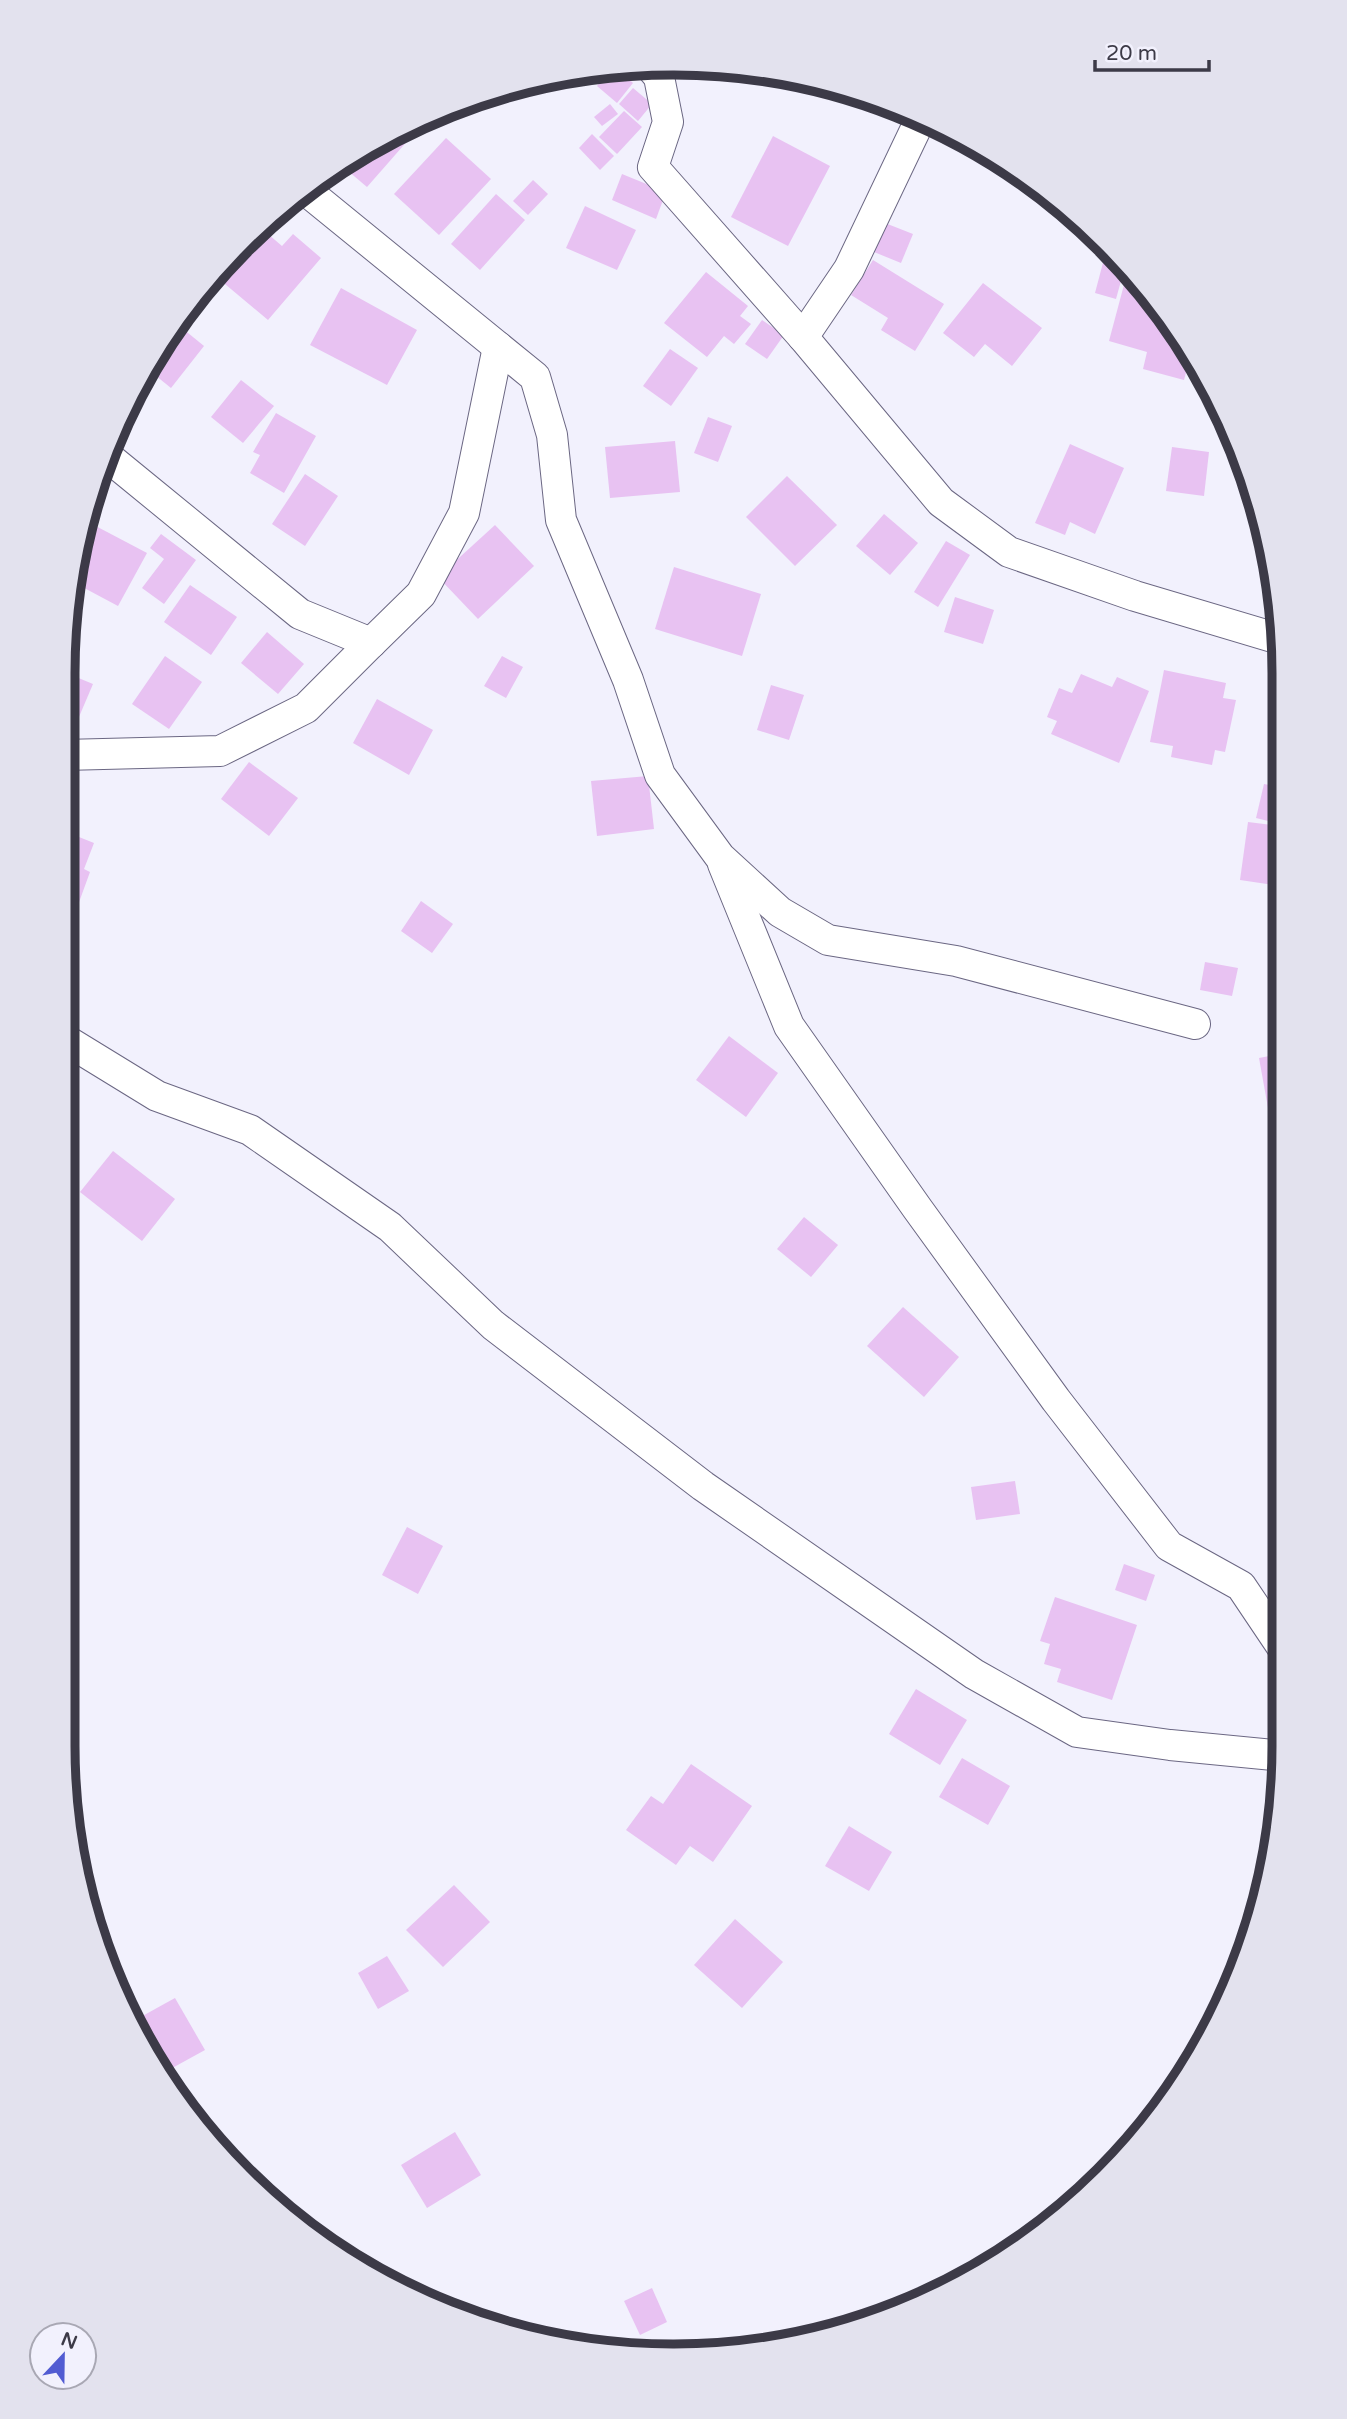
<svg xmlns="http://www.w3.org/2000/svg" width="1347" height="2419" viewBox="0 0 1347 2419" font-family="'Varela Round',sans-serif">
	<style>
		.building { fill: #e8c2f2 }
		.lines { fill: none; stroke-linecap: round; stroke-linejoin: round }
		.minor-casing { stroke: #6b6783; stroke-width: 32 }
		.minor { stroke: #fff; stroke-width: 30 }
		.rim { fill: none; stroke: #3c3a47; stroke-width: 9 }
	</style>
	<rect width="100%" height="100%" fill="#f2f1fd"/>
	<g class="building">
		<path d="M692,66L719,67L714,77Z"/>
		<path d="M615,67L633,83L617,103L597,86L612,68Z"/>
		<path d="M633,88L652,104L638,121L619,104Z"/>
		<path d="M610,104L618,114L602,126L594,117Z"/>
		<path d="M624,111L642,127L617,154L599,137Z"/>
		<path d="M410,124L417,130L367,187L341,165Z"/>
		<path d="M592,134L614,156L600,170L579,148Z"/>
		<path d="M773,136L830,166L788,246L731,217Z"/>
		<path d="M446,138L491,179L439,235L394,194Z"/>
		<path d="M622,174L666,192L656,219L612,200Z"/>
		<path d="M533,180L548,194L528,215L513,201Z"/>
		<path d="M496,194L525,220L480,270L451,244Z"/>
		<path d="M585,206L636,230L617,270L566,248Z"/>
		<path d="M885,223L913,234L901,263L874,252Z"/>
		<path d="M261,228L282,246L293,234L321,258L268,320L213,274Z"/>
		<path d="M1104,259L1119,263L1124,270L1116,299L1095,293Z"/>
		<path d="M873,260L944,304L915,351L881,330L888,318L851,295Z"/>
		<path d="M706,272L748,306L740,316L751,324L734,344L724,336L707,357L664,323Z"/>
		<path d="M1125,281L1138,285L1181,334L1191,354L1184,380L1143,369L1147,352L1109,341Z"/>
		<path d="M983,283L1042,328L1012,366L985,344L974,357L943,333Z"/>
		<path d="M341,288L417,330L387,385L310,345Z"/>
		<path d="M762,320L784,335L767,359L745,344Z"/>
		<path d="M177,324L204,346L171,388L145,367Z"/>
		<path d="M670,349L698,368L671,406L643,386Z"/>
		<path d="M241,380L274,406L243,443L211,417Z"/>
		<path d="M276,413L316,436L284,493L250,473L260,455L253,452Z"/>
		<path d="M708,417L732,426L718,462L694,453Z"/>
		<path d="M675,441L680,492L610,498L605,447Z"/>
		<path d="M1070,444L1124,468L1095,534L1070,522L1065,535L1035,523Z"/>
		<path d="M1172,447L1209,452L1204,496L1166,491Z"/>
		<path d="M305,474L338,496L305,546L272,524Z"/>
		<path d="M787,476L837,525L795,566L746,517Z"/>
		<path d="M884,514L918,543L890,575L856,546Z"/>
		<path d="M90,523L147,553L118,606L73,582L79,543Z"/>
		<path d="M495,525L534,566L478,619L438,577Z"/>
		<path d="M161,534L196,560L164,604L142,588L164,559L150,548Z"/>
		<path d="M946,541L970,555L938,607L914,592Z"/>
		<path d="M674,567L761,594L742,656L655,629Z"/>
		<path d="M190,585L237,617L211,655L164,622Z"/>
		<path d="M955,597L994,610L983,644L944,632Z"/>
		<path d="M68,609L76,613L65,631Z"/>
		<path d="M267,632L304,664L278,694L241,663Z"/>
		<path d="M165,656L202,682L169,729L132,704Z"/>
		<path d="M502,656L523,667L506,698L484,686Z"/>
		<path d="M1164,670L1226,683L1223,698L1236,700L1225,752L1215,750L1212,765L1171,757L1173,746L1150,742Z"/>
		<path d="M64,672L93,684L70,738L64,735Z"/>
		<path d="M1081,674L1112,687L1117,677L1149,691L1119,763L1051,734L1057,721L1047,717L1059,688L1072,693Z"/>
		<path d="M771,685L804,695L789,740L757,730Z"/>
		<path d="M377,699L433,730L409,775L353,743Z"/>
		<path d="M249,762L298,798L269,836L221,799Z"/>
		<path d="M648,776L654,829L597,836L591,781Z"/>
		<path d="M1264,784L1279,787L1280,824L1256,818Z"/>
		<path d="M1248,822L1280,826V886L1240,880Z"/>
		<path d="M64,831L94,843L84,869L90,872L74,916L64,912Z"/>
		<path d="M421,901L453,924L432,953L401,931Z"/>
		<path d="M1205,962L1238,968L1232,996L1200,990Z"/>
		<path d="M729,1036L778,1073L746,1117L696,1080Z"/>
		<path d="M1280,1054V1106L1268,1108L1259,1058Z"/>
		<path d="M113,1151L175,1199L142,1241L80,1192Z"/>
		<path d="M804,1217L838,1245L811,1277L777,1249Z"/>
		<path d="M903,1307L959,1357L924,1397L867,1346Z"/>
		<path d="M1015,1481L1020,1514L976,1520L971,1487Z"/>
		<path d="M407,1527L443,1546L418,1594L382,1575Z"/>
		<path d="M1124,1564L1155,1575L1146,1601L1115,1590Z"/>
		<path d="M1055,1597L1137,1625L1112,1700L1057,1682L1061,1669L1044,1664L1050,1644L1040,1641Z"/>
		<path d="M916,1689L967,1720L940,1765L889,1734Z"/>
		<path d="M962,1758L1010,1786L988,1825L939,1797Z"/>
		<path d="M691,1764L752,1806L713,1862L690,1846L676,1865L626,1830L651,1796L663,1804Z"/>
		<path d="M849,1826L892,1852L869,1891L825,1866Z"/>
		<path d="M454,1885L490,1922L443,1967L406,1930Z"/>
		<path d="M735,1919L783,1962L742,2008L694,1965Z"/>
		<path d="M387,1956L409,1991L378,2009L358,1973Z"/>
		<path d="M175,1998L205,2050L165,2072L137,2019Z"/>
		<path d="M455,2132L481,2175L427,2208L401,2165Z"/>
		<path d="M652,2288L667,2322L640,2335L624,2301Z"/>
	</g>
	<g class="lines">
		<g class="minor-casing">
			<g id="minor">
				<path d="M649,65L659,77L668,122L653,167L803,337L941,502L1009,552L1135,596L1279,639"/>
				<path d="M303,188L535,377L552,435L561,520L628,680L660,775L720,857L780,912L828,940L956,961L1195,1024"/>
				<path d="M803,337L849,269L921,118"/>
				<path d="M108,457L300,614L371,643L421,594L464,513L498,347"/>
				<path d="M64,755L220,751L306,708L371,643"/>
				<path d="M723,864L789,1026L917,1208L1056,1400L1169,1546L1241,1586L1282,1647"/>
				<path d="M64,1039L157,1096L250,1130L390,1227L493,1325L703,1486L974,1674L1077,1732L1170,1745L1283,1756"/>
			</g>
		</g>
		<use href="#minor" class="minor"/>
	</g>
	<path d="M0 0H1347V2419H0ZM673 75H674A598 598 0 0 1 1272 673V1746A598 598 0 0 1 674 2344H673A598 598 0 0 1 75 1746V673A598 598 0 0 1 673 75Z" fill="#e3e2ee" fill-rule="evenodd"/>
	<path class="rim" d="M673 75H674A598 598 0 0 1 1272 673V1746A598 598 0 0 1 674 2344H673A598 598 0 0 1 75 1746V673A598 598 0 0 1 673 75Z"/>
	<g transform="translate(63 2356) rotate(22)"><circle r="33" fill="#f2f1fd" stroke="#a9a8b4" stroke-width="2"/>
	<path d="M0-5L12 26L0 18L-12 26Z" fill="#525cd2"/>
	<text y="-10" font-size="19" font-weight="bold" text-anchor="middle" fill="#3c3a47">N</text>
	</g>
	<path d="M1095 60v10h114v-10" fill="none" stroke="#3c3a47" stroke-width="3.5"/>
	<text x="1106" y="60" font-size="21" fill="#3c3a47" stroke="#f2f1fd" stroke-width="5" paint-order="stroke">20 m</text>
</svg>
